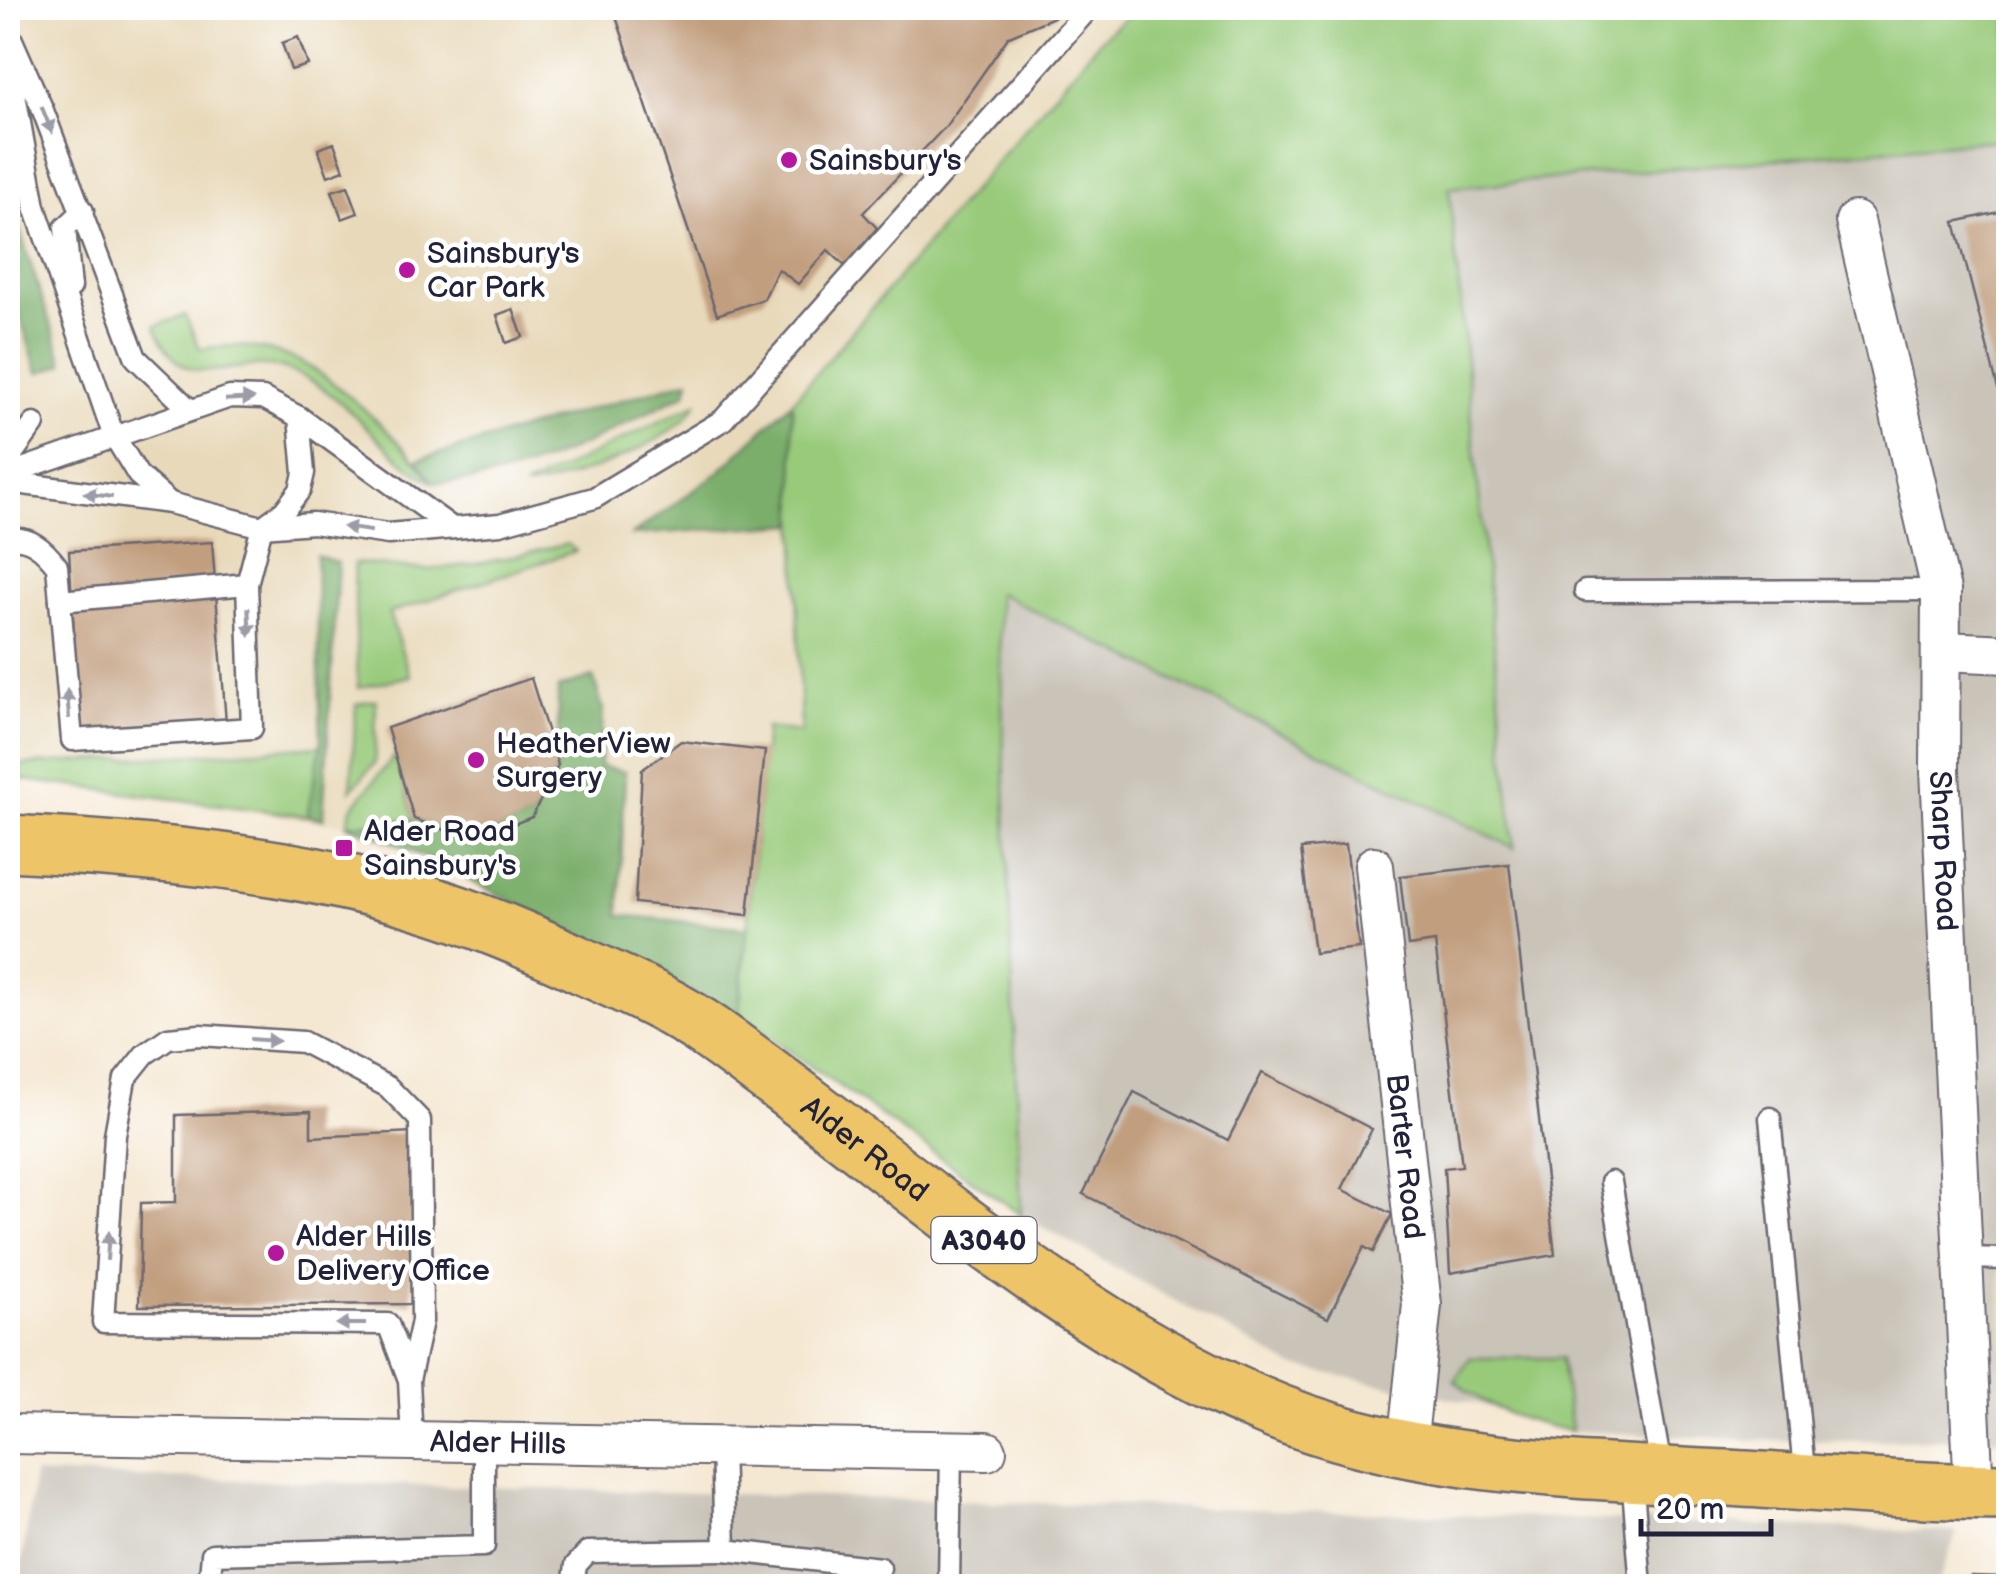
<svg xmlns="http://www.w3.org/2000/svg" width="2016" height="1594" viewBox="0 0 2016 1594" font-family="'Balsamiq Sans',sans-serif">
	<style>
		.built { fill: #e8d9ba }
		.industrial { fill: #c9c3b8 }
		.green { fill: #98ca7a; stroke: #5d765a; stroke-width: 2.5 }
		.forest { fill: #7aae6a; stroke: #4e6852; stroke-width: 2.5 }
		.building { fill: #c19e7e }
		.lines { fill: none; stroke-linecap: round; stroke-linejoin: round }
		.lane-casing { stroke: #6c6770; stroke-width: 25 }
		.street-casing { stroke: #6c6770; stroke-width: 42 }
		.primary-casing { stroke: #6c6770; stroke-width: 60 }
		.lane { stroke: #fff; stroke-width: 20 }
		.street { stroke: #fff; stroke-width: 38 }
		.primary { stroke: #eec469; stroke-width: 55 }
		.oneway { fill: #9c9ca7 }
		.poi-dot { fill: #b5179e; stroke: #fff; stroke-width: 4 }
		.labels { text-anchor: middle; stroke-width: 9; stroke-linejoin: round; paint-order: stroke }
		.shield { fill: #fff; stroke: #646476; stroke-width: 2.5 }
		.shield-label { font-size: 28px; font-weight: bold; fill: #22223b }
		.poi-label { font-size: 30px; fill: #22223b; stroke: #fff; text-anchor: start }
		.street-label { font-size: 30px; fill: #22223b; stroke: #fff }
	</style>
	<rect width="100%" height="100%" fill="#fff"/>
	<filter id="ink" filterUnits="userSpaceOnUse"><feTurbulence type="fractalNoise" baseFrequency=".01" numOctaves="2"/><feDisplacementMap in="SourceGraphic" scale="20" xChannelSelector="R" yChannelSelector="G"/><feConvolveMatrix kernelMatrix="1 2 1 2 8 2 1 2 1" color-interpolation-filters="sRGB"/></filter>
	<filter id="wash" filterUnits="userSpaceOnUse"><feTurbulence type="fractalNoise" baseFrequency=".0048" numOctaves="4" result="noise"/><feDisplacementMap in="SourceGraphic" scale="40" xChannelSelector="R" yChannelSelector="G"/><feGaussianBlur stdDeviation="2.25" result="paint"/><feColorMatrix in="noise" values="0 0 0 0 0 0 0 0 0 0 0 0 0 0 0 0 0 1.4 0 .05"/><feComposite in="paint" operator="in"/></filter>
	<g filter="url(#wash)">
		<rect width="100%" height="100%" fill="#f5e8d3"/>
		<g class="built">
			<path d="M8,8H1136L1101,39L792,402L801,733L766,729L738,1015L397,844L347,825L42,782L8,754Z"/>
			<path d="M1997,1217L2008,1218V1408L2007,1406Z"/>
		</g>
		<g class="industrial">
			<path d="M2008,139V1218H1997L2008,1439L1776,1441L1571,1431L1536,1424L1484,1405L1292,1366L1021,1215L997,593L1513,847L1449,187Z"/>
			<path d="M34,1474L1524,1517L1957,1532L1937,1586H19Z"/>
		</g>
		<g class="green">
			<path d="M1136,8H2008V139L1449,188L1514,848L998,593L1021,1215L739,1015L766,728L801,732L792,402L1101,39Z"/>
			<path d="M185,315L200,349C231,344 263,345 292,358C331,373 408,447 432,482C380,454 349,394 293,372C236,348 186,408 155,326Z"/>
			<path d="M697,403C676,444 567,482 523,488Z"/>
			<path d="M567,544L576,551L389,613L410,676L358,688L354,563L427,570L483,563Z"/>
			<path d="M376,700L375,763L351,790L356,704Z"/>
			<path d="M321,746L307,816L8,778V754L21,765Z"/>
			<path d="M395,755L414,819L347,825L351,809Z"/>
			<path d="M1470,1358H1561L1571,1431C1525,1422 1491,1411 1455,1381Z"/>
		</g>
		<g class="forest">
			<path d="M8,196L64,364L38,373L8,279Z"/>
			<path d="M689,380L686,393C605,432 524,486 432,482L417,460Z"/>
			<path d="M792,402L795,524L632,535L719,472Z"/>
			<path d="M316,555L338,563L323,819L307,816L321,746Z"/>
			<path d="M593,677L603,709L600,766L625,772L619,915L747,928L738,1015L397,844L347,825L414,819L473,840L532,817L558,765V688Z"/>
		</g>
		<g id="blocks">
			<g class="building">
				<path d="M613,8H1060L1054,17L1009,36L946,126L863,213L877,228L845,266L828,250L798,284L778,269L764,299L717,315Z"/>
				<path d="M298,37L308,65L291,70L282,43Z"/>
				<path d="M334,143L344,170L328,176L318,149Z"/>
				<path d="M348,186L358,213L342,219L332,191Z"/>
				<path d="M2008,210V424H2007L1955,222Z"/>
				<path d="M513,309L523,337L506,343L497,315Z"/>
				<path d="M212,542L226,723L80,732L69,551Z"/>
				<path d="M8,621H11L12,662H8Z"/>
				<path d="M531,678L558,765L532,817L473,840L414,819L387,728Z"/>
				<path d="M681,741L765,751L748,915L635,903L642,770Z"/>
				<path d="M1346,844L1359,948L1314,953L1301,849Z"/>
				<path d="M1509,864L1555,1255L1450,1273L1444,1168L1462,1166L1435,942L1408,946L1400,876Z"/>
				<path d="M1262,1073L1372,1129L1342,1189L1392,1214L1373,1252L1364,1247L1328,1318L1083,1194L1134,1092L1228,1140Z"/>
				<path d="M311,1111V1137L413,1132L412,1304L139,1306L141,1203L176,1202V1115Z"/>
				<path d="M1971,1576L2008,1577V1586H1970Z"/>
			</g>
		</g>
	</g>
	<g filter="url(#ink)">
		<use href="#blocks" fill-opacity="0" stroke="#6c6770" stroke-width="2.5"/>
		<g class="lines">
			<g class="lane-casing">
				<g id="lane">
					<path d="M8,31L42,108L136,358L190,410"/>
					<path d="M8,55L35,207L113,434L138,475L170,503"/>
					<path d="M71,287L65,228L83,211"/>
					<path d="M299,417L451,527"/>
					<path d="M8,460L34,424"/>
					<path d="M8,474L230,397L263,398L299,417L304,473L300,490L284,511L262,527L247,584L252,728L72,740L57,566C44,549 30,536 8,539"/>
					<path d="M8,482L170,503L262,527L313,523L388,534L500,524L594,498L723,420L1089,8"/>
					<path d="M1585,591L1941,590"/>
					<path d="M60,601L247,584"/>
					<path d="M1770,1118L1805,1481"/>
					<path d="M1611,1182L1662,1473"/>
					<path d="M1963,1258L2008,1259"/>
					<path d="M409,1380L388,1324L103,1322L115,1135L125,1079L145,1054L168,1038L200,1035L303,1042L388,1087L420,1120L422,1321L409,1380L412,1441"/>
					<path d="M1632,1476L1641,1586"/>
					<path d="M725,1550L880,1568"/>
					<path d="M209,1586L212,1554L484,1546V1442"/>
					<path d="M573,1586L576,1565L588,1552L725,1550L722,1446"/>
					<path d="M949,1586L951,1450"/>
				</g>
			</g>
			<g class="street-casing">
				<g id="street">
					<path id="s1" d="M1855,221L1941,590L1940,769L1974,1492"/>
					<path d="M1943,651L2008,654"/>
					<path id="s2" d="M1374,866L1422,1305L1407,1447"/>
					<path id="s3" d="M8,1434L987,1451"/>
				</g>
			</g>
			<g class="primary-casing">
				<g id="primary">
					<path id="s4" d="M8,843C134,849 294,863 415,900C474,917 531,942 587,968C629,987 673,1006 711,1033C891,1160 1053,1316 1258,1404C1404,1468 1570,1470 1727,1478C1820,1483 1915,1492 2008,1492"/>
				</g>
			</g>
			<use href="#lane" class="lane"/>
			<use href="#street" class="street"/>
			<use href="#primary" class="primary"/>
		</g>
		<defs><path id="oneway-solid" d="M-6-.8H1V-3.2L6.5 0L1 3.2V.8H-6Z" transform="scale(2.5)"/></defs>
		<g class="oneway">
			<use href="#oneway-solid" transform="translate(47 120) rotate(68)"/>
			<use href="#oneway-solid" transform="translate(240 399) rotate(-3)"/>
			<use href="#oneway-solid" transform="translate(98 495) rotate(-172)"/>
			<use href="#oneway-solid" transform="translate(357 529) rotate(-171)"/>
			<use href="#oneway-solid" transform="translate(249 622) rotate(87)"/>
			<use href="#oneway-solid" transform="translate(68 704) rotate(-94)"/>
			<use href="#oneway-solid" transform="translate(265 1040) rotate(4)"/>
			<use href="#oneway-solid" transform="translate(108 1246) rotate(-86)"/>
			<use href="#oneway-solid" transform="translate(351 1324) rotate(-180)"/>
		</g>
	</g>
	<g class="poi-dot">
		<circle cx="789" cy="160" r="10"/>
		<circle cx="407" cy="270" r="10"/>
		<circle cx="476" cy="760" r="10"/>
		<rect x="334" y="838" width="20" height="20" rx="5"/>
		<circle cx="276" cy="1253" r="10"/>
	</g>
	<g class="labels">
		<rect class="shield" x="931.5" y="1217" width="105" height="46" rx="8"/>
		<g class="shield-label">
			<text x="984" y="1250">A3040</text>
		</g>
		<g class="poi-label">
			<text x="809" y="170">Sainsbury's</text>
			<text x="427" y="263">Sainsbury's<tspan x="427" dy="34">Car Park</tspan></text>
			<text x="496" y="753">HeatherView<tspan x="496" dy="34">Surgery</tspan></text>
			<text x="364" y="841">Alder Road<tspan x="364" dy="34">Sainsbury's</tspan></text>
			<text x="296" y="1246">Alder Hills<tspan x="296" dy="34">Delivery Office</tspan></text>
		</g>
		<g class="street-label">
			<text dy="10" stroke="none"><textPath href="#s1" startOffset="640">Sharp Road</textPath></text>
			<text dy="10" stroke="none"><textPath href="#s4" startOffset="930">Alder Road</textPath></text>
			<text dy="10" stroke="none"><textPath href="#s2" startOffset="292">Barter Road</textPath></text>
			<text dy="10" stroke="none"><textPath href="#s3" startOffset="490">Alder Hills</textPath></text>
		</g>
	</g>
	<rect width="2016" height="1594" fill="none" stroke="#fff" stroke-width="40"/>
	<path d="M1641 1519v15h130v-15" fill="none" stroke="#22223b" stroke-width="5"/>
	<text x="1656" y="1519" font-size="30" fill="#22223b" stroke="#ffffff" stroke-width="8" paint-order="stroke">20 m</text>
</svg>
